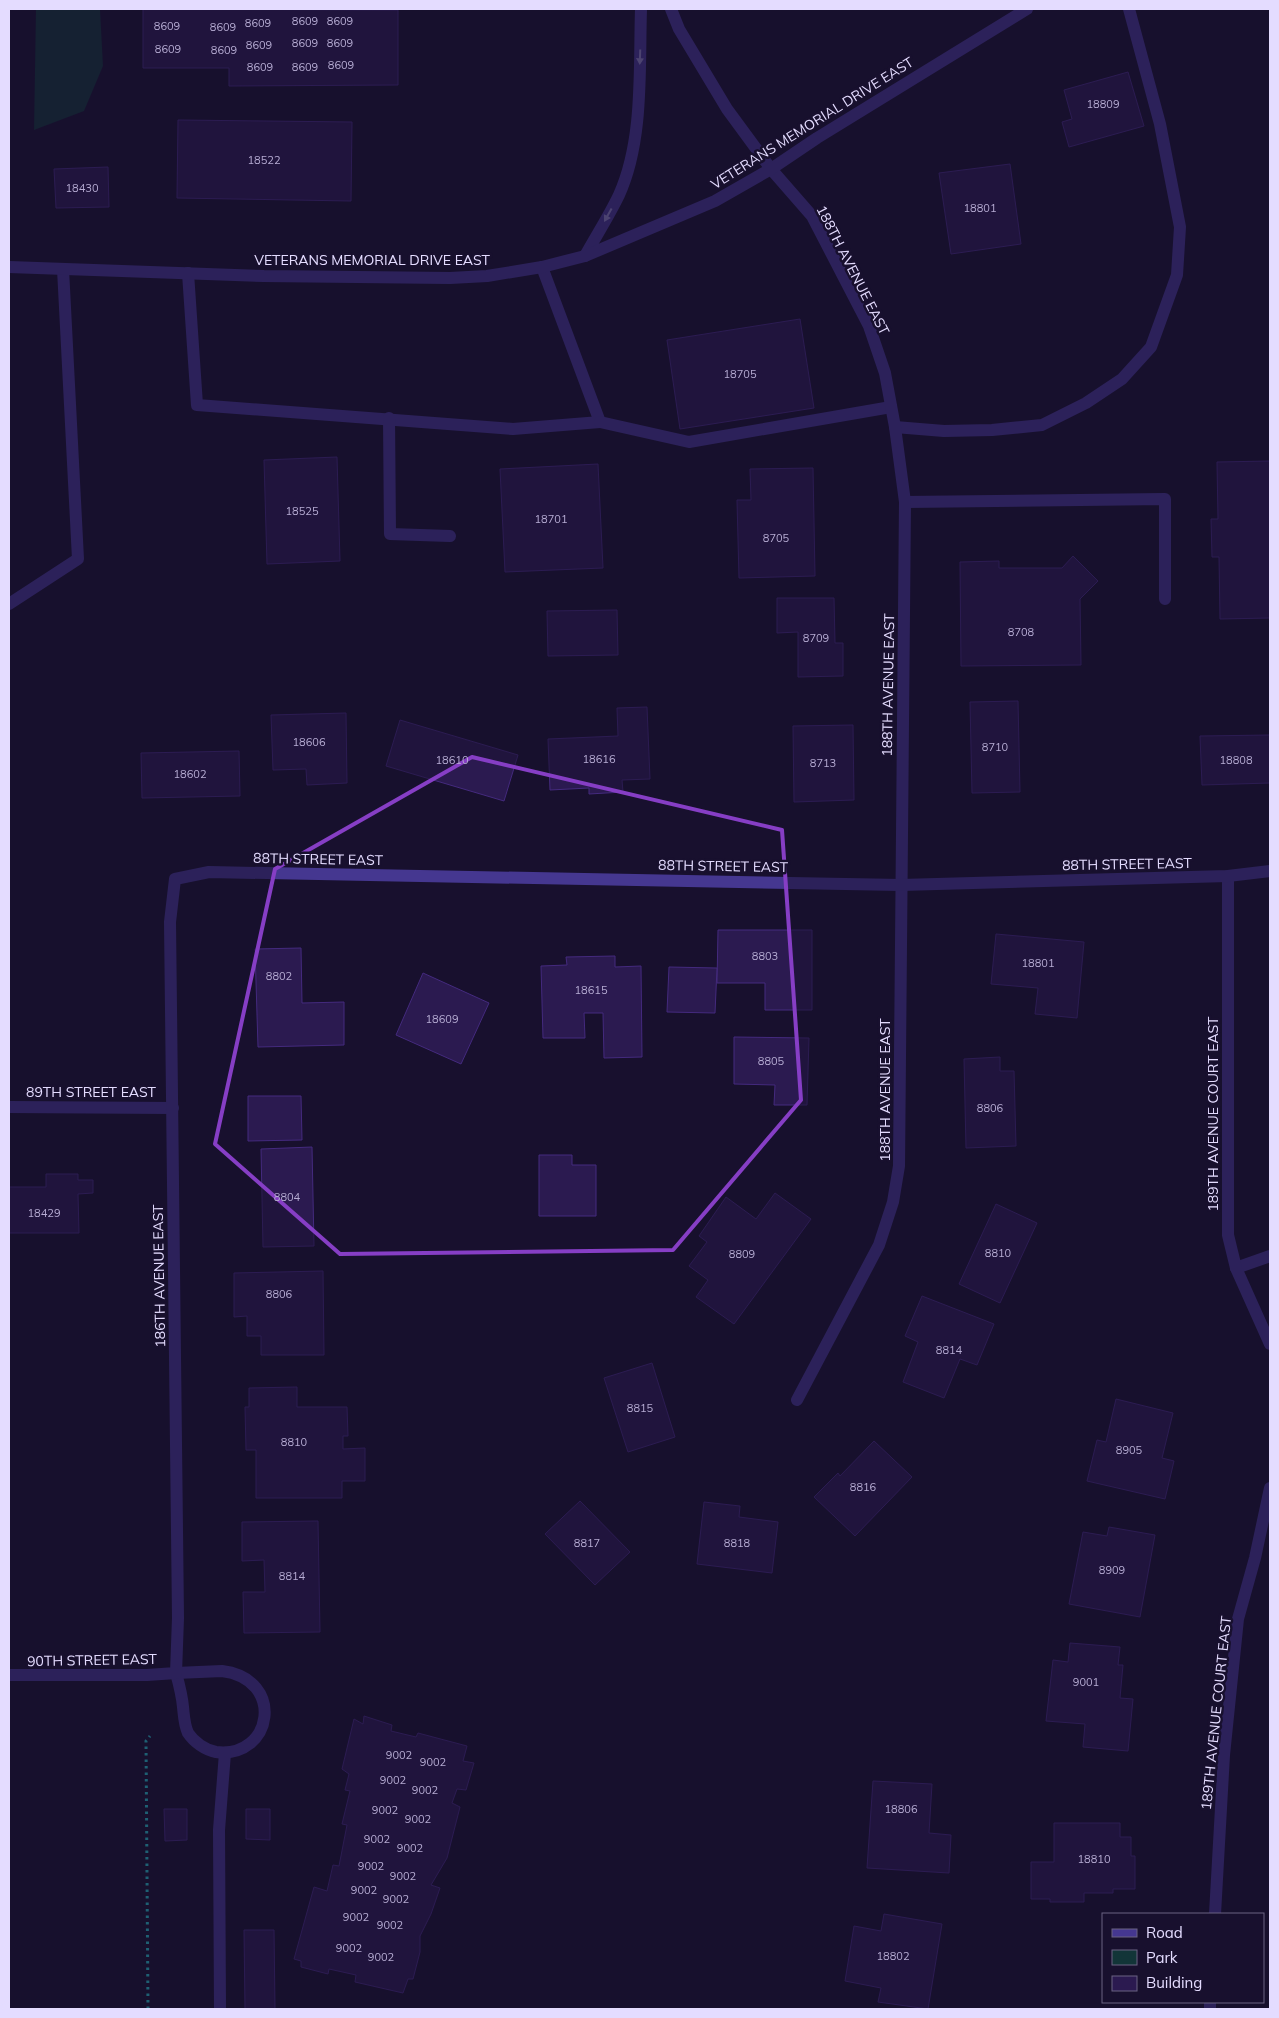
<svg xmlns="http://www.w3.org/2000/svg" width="1279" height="2018" viewBox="0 0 1279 2018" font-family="Mulish,sans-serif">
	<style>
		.green { fill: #123538 }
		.building { fill: #2b1a50; stroke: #442a7e }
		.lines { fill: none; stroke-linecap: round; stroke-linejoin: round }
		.path { stroke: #27c0c8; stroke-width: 3; stroke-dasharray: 2.5 4; stroke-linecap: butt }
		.service { stroke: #453790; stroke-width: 12 }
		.minor { stroke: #453790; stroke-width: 12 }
		.tertiary { stroke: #453790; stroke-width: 12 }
		.oneway { fill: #8d81c2 }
		.marked { fill: none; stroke: #863ec5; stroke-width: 4; stroke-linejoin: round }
		.labels { text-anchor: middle; stroke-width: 5; stroke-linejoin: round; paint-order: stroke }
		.number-label { font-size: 11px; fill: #b6acd3 }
		.street-label { font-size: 14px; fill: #e4dcff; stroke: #18102e }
	</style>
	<rect width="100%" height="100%" fill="#18102e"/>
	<path class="green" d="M36,9H100L103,66L84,111L34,130Z"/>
	<g class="building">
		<path d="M143,9L398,10V85L229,86V68H143Z"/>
		<path d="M1128,72L1144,126L1069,147L1062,122L1072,119L1064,90Z"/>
		<path d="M178,120L352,122L351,201L177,198Z"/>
		<path d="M1010,164L1021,244L951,254L939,173Z"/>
		<path d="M108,167L109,207L56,208L54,169Z"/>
		<path d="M800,319L814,408L680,429L667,340Z"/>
		<path d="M337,457L340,561L267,564L264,460Z"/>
		<path d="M1270,461V618L1220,619L1219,557H1212L1211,519H1218L1217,462Z"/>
		<path d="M598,464L603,568L505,572L500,469Z"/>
		<path d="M813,468L815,576L739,578L737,500H751L750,469Z"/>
		<path d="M1073,556L1098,581L1080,599L1081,665L961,666L960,562L999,561V568H1062Z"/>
		<path d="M777,598H834L835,643H843V676L798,677V632L777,633Z"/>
		<path d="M617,610L618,655L548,656L547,611Z"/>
		<path d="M1018,701L1020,792L972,793L970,702Z"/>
		<path d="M647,707L650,779L622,780L623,792L589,794V788L550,790L548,739L618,736L617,708Z"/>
		<path d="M346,713L347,783L307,785L306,769L273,770L271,715Z"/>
		<path d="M400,720L518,755L504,801L386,766Z"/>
		<path d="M853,725L854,800L794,802L793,726Z"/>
		<path d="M1270,735V783L1202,785L1200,736Z"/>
		<path d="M239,751L240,796L142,798L141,753Z"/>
		<path d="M718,930H812V1010H765V983H717Z"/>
		<path d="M996,934L1084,942L1077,1018L1035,1014L1038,988L991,984Z"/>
		<path d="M301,948L302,1003L344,1002V1045L258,1047L255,949Z"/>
		<path d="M615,956V967L641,966L642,1057L604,1058L603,1013H584L585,1038H543L541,966L567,965L566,957Z"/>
		<path d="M669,967L717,968L715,1013L667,1012Z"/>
		<path d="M423,973L489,1003L461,1064L396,1035Z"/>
		<path d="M734,1037L809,1038L807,1105H774L775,1085L734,1084Z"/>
		<path d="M1000,1057V1071H1014L1016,1146L966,1148L964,1059Z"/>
		<path d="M248,1096H301L302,1140L248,1141Z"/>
		<path d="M312,1147L314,1246L263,1247L261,1149Z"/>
		<path d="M539,1155H572V1165H596V1216H539Z"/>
		<path d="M46,1174H78V1180H93V1193L78,1194L79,1233H9V1187H46Z"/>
		<path d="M775,1193L811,1219L734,1324L696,1297L708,1280L689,1266L707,1242L699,1236L726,1197L756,1219Z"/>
		<path d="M996,1204L1037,1223L1000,1303L959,1284Z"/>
		<path d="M323,1271L324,1355H261V1336H247V1316L234,1317V1273Z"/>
		<path d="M922,1296L994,1324L977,1365L960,1359L944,1398L903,1382L918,1342L905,1336Z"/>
		<path d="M652,1363L675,1437L628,1452L604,1378Z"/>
		<path d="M297,1387V1407H347L348,1436H343V1449L365,1448V1481H342V1498H256V1450H246L245,1407H249V1388Z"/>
		<path d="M1116,1399L1173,1413L1162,1458L1174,1461L1165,1499L1087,1481L1097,1440L1106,1442Z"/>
		<path d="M874,1441L912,1477L855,1536L814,1497L838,1473L840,1476Z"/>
		<path d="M580,1501L630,1552L595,1585L545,1534Z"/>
		<path d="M704,1502L740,1506L739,1517L778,1522L772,1573L697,1564Z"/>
		<path d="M318,1521L320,1632L244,1633L243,1592H265L264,1560L242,1561V1522Z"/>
		<path d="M1109,1527L1155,1535L1140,1617L1069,1604L1083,1532L1107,1536Z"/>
		<path d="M1070,1643L1120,1647L1118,1665H1123L1120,1698L1133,1699L1128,1751L1083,1747L1085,1724L1046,1721L1053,1660L1068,1662Z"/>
		<path d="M364,1716L392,1725L391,1731L416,1737L418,1733L467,1746L463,1761L474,1763L466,1790L457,1789L452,1803L460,1807L447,1858L431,1885L440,1888L431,1914L420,1936V1952L413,1979H408L403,1993L355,1982L356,1975L329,1969L328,1974L301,1967V1961L294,1959L314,1887L327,1891L333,1865L339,1866L347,1825L342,1824L350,1791L345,1790L349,1774L342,1769L354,1719L363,1724Z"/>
		<path d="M873,1781L932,1784L929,1833L951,1835L949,1873L867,1868Z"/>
		<path d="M164,1809H187V1840L165,1841Z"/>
		<path d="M246,1809H270V1840L246,1839Z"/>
		<path d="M1054,1823H1120V1837H1131V1856H1135V1889H1113V1893H1084V1902H1050V1899H1031V1862H1054Z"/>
		<path d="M884,1914L942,1924L928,2009L878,2002L881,1988L845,1981L854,1926L881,1931Z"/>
		<path d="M244,1930H274L275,2009H245Z"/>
	</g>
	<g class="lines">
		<path class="path" d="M148,2009L146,1741L150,1736"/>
		<g class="service">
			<path d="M188,273L197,405L513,429L600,422L542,267"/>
			<path d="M389,418L390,534L450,536"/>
			<path d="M600,422L689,442L891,407"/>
			<path d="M895,427L944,431L992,430L1042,425L1086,403L1122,379L1151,347L1177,275L1180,227L1160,124L1129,9"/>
			<path d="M905,502L1165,499V599"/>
			<path d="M9,604L78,559L63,269"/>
			<path d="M1236,1268L1270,1256"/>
			<path d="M222,1671C286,1679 273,1759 216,1752C205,1750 194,1742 188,1733C184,1724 184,1716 183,1707C182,1695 179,1684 176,1673Z"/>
			<path d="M220,2009L219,1830L225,1753"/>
		</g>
		<g class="minor">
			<path d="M771,169L812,216L869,326L885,373L895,427L905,502L899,1166L893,1202L879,1245L797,1400"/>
			<path d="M1228,876V1235L1236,1268L1270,1344"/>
			<path d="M9,1107L173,1108"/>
			<path d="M9,1675H147L176,1673L178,1618L170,922L175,879L209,872L901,885L1228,876L1270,871"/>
			<path d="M1215,1914L1224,1755L1238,1619L1255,1558L1270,1488"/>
			<path d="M1210,2009V2002"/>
		</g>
		<g class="tertiary">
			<path d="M671,9L679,29L727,109L771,169"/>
			<path d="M585,256C596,236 609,216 619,195C644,140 639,68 641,9"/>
			<path d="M9,267L264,276L450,278L487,276L542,267L585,256L715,201L771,169L817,138L1027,9"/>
		</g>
	</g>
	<defs><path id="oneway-solid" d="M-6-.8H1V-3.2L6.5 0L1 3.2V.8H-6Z" transform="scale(1.25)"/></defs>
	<g class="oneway">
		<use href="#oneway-solid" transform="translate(640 57) rotate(92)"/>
		<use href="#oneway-solid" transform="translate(608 215) rotate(119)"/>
	</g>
	<path d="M0 0H1279V2018H0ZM472,757L782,830L801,1100L673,1250L340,1254L215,1144L275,869Z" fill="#18102e" fill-opacity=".55" fill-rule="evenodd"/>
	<path class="marked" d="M472,757L782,830L801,1100L673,1250L340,1254L215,1144L275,869Z"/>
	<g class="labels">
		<g class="number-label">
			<text x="305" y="25">8609</text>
			<text x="340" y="25">8609</text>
			<text x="258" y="27">8609</text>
			<text x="167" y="30">8609</text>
			<text x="223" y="31">8609</text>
			<text x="305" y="47">8609</text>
			<text x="340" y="47">8609</text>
			<text x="259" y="49">8609</text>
			<text x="168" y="53">8609</text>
			<text x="224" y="54">8609</text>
			<text x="341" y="69">8609</text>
			<text x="260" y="71">8609</text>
			<text x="305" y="71">8609</text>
			<text x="1103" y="108">18809</text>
			<text x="264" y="164">18522</text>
			<text x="82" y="192">18430</text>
			<text x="980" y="212">18801</text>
			<text x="740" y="378">18705</text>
			<text x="302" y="515">18525</text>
			<text x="551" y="523">18701</text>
			<text x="776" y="542">8705</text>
			<text x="1021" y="636">8708</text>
			<text x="816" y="642">8709</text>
			<text x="309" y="746">18606</text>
			<text x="995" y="751">8710</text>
			<text x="599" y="763">18616</text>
			<text x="452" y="764">18610</text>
			<text x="1236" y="764">18808</text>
			<text x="823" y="767">8713</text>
			<text x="190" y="778">18602</text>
			<text x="765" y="960">8803</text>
			<text x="1038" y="967">18801</text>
			<text x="279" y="980">8802</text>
			<text x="591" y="994">18615</text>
			<text x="442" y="1023">18609</text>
			<text x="771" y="1065">8805</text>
			<text x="990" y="1112">8806</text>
			<text x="287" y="1201">8804</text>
			<text x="44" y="1217">18429</text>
			<text x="998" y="1257">8810</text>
			<text x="742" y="1258">8809</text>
			<text x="279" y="1298">8806</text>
			<text x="949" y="1354">8814</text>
			<text x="640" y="1412">8815</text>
			<text x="294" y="1446">8810</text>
			<text x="1129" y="1454">8905</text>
			<text x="863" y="1491">8816</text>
			<text x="587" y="1547">8817</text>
			<text x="737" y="1547">8818</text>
			<text x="1112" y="1574">8909</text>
			<text x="292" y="1580">8814</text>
			<text x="1086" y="1686">9001</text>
			<text x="399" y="1759">9002</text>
			<text x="433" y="1766">9002</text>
			<text x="393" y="1784">9002</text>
			<text x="425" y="1794">9002</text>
			<text x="901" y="1813">18806</text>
			<text x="385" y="1814">9002</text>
			<text x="418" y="1823">9002</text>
			<text x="377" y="1843">9002</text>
			<text x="410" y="1852">9002</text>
			<text x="1094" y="1863">18810</text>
			<text x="371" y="1870">9002</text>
			<text x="403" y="1880">9002</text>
			<text x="364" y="1894">9002</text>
			<text x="396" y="1903">9002</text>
			<text x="356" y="1921">9002</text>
			<text x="390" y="1929">9002</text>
			<text x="349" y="1952">9002</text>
			<text x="893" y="1960">18802</text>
			<text x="381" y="1961">9002</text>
		</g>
		<g class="street-label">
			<text transform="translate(812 123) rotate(-32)" y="5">VETERANS MEMORIAL DRIVE EAST</text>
			<text x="372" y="265">VETERANS MEMORIAL DRIVE EAST</text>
			<text transform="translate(853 270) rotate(63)" y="5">188TH AVENUE EAST</text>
			<text transform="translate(888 685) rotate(-89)" y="5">188TH AVENUE EAST</text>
			<text transform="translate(318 859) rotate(1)" y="5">88TH STREET EAST</text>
			<text transform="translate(1127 864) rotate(-1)" y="5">88TH STREET EAST</text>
			<text transform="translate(723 866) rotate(1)" y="5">88TH STREET EAST</text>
			<text transform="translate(885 1090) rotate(-90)" y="5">188TH AVENUE EAST</text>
			<text x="91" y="1097">89TH STREET EAST</text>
			<text transform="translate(1213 1114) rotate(-90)" y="5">189TH AVENUE COURT EAST</text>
			<text transform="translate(159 1276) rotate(-91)" y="5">186TH AVENUE EAST</text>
			<text transform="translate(92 1660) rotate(-1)" y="5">90TH STREET EAST</text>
			<text transform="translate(1216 1713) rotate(-84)" y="5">189TH AVENUE COURT EAST</text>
		</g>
	</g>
	<rect width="1279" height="2018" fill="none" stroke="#e4dcff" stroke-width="20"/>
	<rect x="1102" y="1913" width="162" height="90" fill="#18102e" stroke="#6a6282"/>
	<rect x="1112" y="1929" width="25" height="8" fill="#453790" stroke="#6a6282"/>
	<text x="1146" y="1938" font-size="15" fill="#e4dcff">Road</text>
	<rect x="1112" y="1950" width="25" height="15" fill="#123538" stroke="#6a6282"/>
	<text x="1146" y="1963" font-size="15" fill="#e4dcff">Park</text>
	<rect x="1112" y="1976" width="25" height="15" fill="#2b1a50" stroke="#6a6282"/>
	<text x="1146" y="1988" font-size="15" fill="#e4dcff">Building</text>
</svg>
